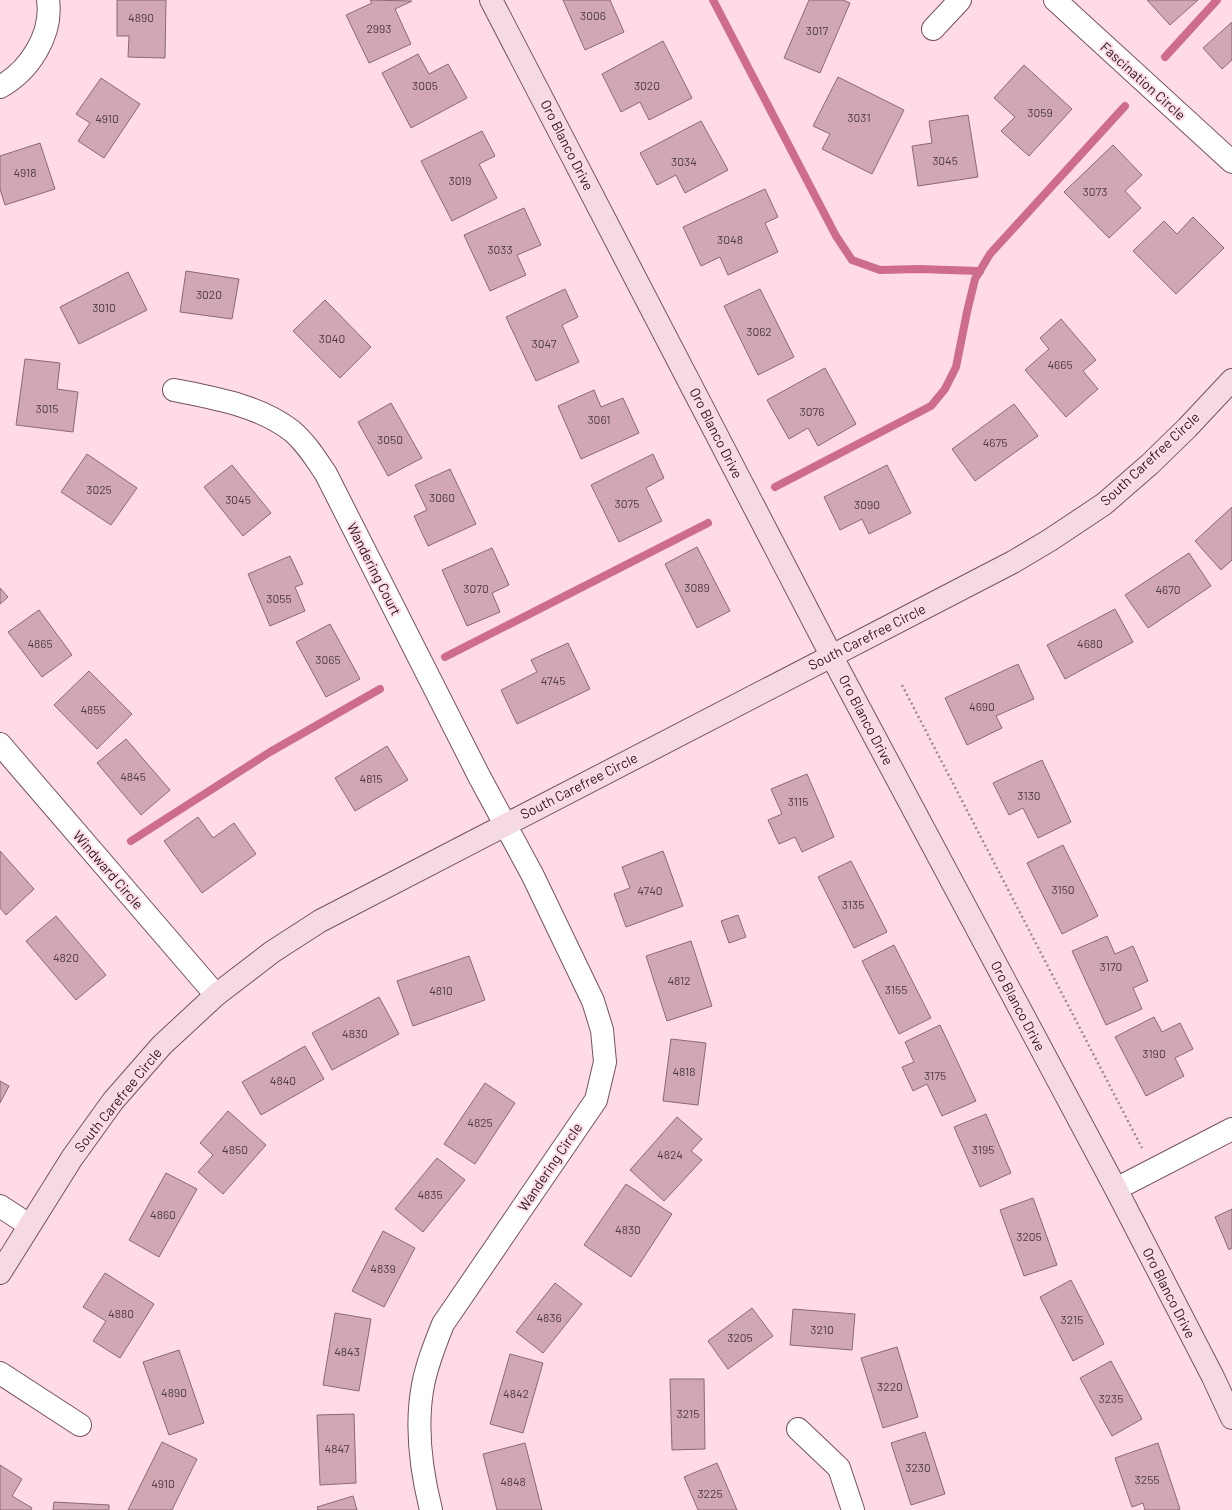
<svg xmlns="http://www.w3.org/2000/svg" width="1232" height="1510" viewBox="0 0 1232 1510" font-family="Barlow,sans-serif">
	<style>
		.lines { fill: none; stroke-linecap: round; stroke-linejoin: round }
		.stream { stroke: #ce6c8c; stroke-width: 8 }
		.building { fill: #d0a7b2; stroke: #8d6872 }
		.street-casing { stroke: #76525d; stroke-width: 24 }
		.secondary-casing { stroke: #76525d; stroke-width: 24 }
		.path { stroke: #a1878e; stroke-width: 2.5; stroke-dasharray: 2 3; stroke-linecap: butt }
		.street { stroke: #fff; stroke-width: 22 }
		.secondary { stroke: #f5dae2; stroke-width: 22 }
		.labels { text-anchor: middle; stroke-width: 4; stroke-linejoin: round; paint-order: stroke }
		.number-label { font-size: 12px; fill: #503b42 }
		.street-label { font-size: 14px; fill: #26171c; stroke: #ffdce5 }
	</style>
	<rect width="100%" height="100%" fill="#ffdce5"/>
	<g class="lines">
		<g class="stream">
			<path d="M713,0L836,236L852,260L880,270L918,269L980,271"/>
			<path d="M1165,57L1217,0"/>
			<path d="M775,487L931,406L945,389L956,367L967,312L975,279L990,254L1125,106"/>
			<path d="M445,657L708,523"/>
			<path d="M131,841L270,752L380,689"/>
		</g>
	</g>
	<g class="building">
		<path d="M117,0H166L165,58L128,57L129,36H117Z"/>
		<path d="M370,0L412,1L395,9L411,44L369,63L346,15L372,3Z"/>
		<path d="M563,0H610L624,32L585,50Z"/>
		<path d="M809,0H843L850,3L820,73L784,58Z"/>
		<path d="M1147,0H1198L1170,25Z"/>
		<path d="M1232,22V60L1222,69L1203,48Z"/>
		<path d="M663,41L692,98L649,120L640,102L621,112L602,74Z"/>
		<path d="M418,54L429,74L448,64L467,98L411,128L382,73Z"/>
		<path d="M1024,65L1072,109L1029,156L1001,131L1015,117L994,98Z"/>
		<path d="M838,77L904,110L872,174L822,149L830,134L813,126Z"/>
		<path d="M101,78L140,104L104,158L78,141L90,123L76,114Z"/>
		<path d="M968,115L978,177L918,186L912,146L932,143L929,121Z"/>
		<path d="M701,121L728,170L685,193L676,175L657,185L640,153Z"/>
		<path d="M482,131L495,156L479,164L497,198L452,221L421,161Z"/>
		<path d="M40,143L55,189L5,205L0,189V156Z"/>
		<path d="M1113,145L1142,175L1125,191L1141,208L1109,238L1064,192Z"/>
		<path d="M765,189L778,217L765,223L778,252L728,275L720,257L701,266L683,227Z"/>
		<path d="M524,208L541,245L517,255L526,275L490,291L464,235Z"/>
		<path d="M1193,217L1224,248L1176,294L1133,251L1164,221L1177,234Z"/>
		<path d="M186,271L239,279L232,319L180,312Z"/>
		<path d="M128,272L147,310L79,344L60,307Z"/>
		<path d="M565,289L578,317L562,325L579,362L536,381L506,317Z"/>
		<path d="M760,289L794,357L758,375L724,306Z"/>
		<path d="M325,300L371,347L340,378L293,331Z"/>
		<path d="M1061,319L1096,360L1083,371L1098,389L1066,417L1025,370L1049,349L1040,338Z"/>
		<path d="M25,359L60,363L57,389L78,392L73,432L16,425Z"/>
		<path d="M825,368L856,424L818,446L808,428L789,439L767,400Z"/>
		<path d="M594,390L601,407L623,398L639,433L581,459L558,406Z"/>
		<path d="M391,403L422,458L388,476L358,422Z"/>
		<path d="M1014,404L1038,436L975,481L952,449Z"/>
		<path d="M87,454L137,488L111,525L61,492Z"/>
		<path d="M653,454L664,478L646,488L662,521L619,542L591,485Z"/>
		<path d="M232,465L271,513L243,536L204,487Z"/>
		<path d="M887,465L911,513L869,534L862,519L840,530L824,497Z"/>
		<path d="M450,469L476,524L428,546L414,516L427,510L415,485Z"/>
		<path d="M1232,507V560L1221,570L1195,541Z"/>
		<path d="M697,547L730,611L697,628L665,564Z"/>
		<path d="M492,548L509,585L492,593L500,612L467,626L442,570Z"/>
		<path d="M1189,553L1211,586L1148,628L1125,595Z"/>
		<path d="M290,556L303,584L295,587L305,611L270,626L248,574Z"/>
		<path d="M0,588L8,597L0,604Z"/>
		<path d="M1115,609L1133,642L1065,679L1047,645Z"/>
		<path d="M39,610L72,655L42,677L8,632Z"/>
		<path d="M330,624L360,679L326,697L296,642Z"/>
		<path d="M568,643L590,689L517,724L501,690L537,672L531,660Z"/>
		<path d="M1018,664L1034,699L996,716L1002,728L967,745L945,698Z"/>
		<path d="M89,671L132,714L97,749L54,705Z"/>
		<path d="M126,739L170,790L141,815L97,763Z"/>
		<path d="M387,746L408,780L355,811L335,778Z"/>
		<path d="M1042,760L1071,822L1038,838L1023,808L1009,815L993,783Z"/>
		<path d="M807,774L834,837L802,852L795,837L779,844L768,820L782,814L771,789Z"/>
		<path d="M198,817L213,838L234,823L256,854L202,893L164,841Z"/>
		<path d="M1063,845L1098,916L1062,934L1027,863Z"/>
		<path d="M0,851L34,889L6,915L0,908Z"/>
		<path d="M663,851L683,906L626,927L614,894L630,888L622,867Z"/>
		<path d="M851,861L887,932L854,948L818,877Z"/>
		<path d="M738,915L746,937L729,943L721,921Z"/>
		<path d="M56,916L106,975L76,1000L26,941Z"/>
		<path d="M1107,936L1115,954L1133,946L1148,981L1133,988L1142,1009L1106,1025L1072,951Z"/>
		<path d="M691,941L712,1006L667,1021L646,956Z"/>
		<path d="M894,945L931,1018L899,1034L862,961Z"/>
		<path d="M469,956L485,1000L413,1026L397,981Z"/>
		<path d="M379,997L399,1034L332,1070L312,1033Z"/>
		<path d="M1154,1017L1162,1032L1180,1023L1193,1049L1175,1058L1184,1076L1146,1096L1115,1037Z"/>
		<path d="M940,1025L976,1101L942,1116L927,1084L913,1091L902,1067L914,1062L905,1042Z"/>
		<path d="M671,1039L706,1043L698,1105L663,1101Z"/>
		<path d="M305,1046L324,1079L261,1115L242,1082Z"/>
		<path d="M0,1081L9,1086L0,1103Z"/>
		<path d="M485,1083L515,1103L475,1164L444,1144Z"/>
		<path d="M228,1111L266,1145L223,1194L198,1172L213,1155L200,1143Z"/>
		<path d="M986,1114L1011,1173L980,1187L954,1127Z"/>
		<path d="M677,1117L702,1139L691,1151L702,1160L664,1201L630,1170Z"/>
		<path d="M437,1158L465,1180L423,1232L395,1209Z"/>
		<path d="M166,1173L197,1189L159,1257L129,1240Z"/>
		<path d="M626,1184L672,1214L631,1277L584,1245Z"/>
		<path d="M1033,1198L1057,1265L1024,1276L1000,1210Z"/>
		<path d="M1232,1209V1248L1229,1250L1215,1217Z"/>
		<path d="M383,1231L415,1248L384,1307L352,1291Z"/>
		<path d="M105,1273L154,1304L120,1358L93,1341L106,1321L83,1307Z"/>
		<path d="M1071,1280L1104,1344L1073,1361L1040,1297Z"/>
		<path d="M555,1283L582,1304L543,1353L516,1332Z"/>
		<path d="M752,1308L773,1336L728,1369L708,1341Z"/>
		<path d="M793,1309L855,1314L852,1350L790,1345Z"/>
		<path d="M335,1313L371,1319L359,1391L323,1385Z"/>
		<path d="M897,1347L918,1417L883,1428L861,1358Z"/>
		<path d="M179,1350L204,1423L169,1435L143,1362Z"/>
		<path d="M510,1354L543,1363L523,1433L490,1424Z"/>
		<path d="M1111,1361L1142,1419L1112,1436L1080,1378Z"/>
		<path d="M670,1379H704L705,1449L672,1450Z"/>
		<path d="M354,1414L356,1483L320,1485L317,1415Z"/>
		<path d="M925,1432L945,1494L911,1505L891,1443Z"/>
		<path d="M162,1442L197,1459L172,1510H128Z"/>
		<path d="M525,1443L542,1510H497L483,1454Z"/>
		<path d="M1158,1443L1180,1509L1177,1510H1145L1143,1503L1132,1507L1115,1458Z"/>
		<path d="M717,1463L737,1510H698L684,1477Z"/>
		<path d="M0,1465L22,1479L12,1496L32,1508L31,1510H0Z"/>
		<path d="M353,1496L357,1510H318L317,1507Z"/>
		<path d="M54,1502L109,1505V1510H53Z"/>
	</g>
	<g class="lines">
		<g class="street-casing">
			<g id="street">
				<path d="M1055,0L1232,162"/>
				<path d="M933,29L960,0"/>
				<path d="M0,87C29,71 53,35 48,0"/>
				<path d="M174,390C214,398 258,405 292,431C306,443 316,459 326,474L479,776L533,876L593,1001L602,1030L605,1062L596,1100L443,1324C435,1344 427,1364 423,1385C415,1427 421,1470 431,1510"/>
				<path d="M0,744L216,995"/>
				<path d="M1116,1189L1232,1129"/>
				<path d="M0,1206L29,1225"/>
				<path d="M0,1373L80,1425"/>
				<path d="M798,1429L839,1468L853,1510"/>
			</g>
		</g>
		<g class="secondary-casing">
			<g id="secondary">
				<path d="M491,0L831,655L1116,1189L1213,1377L1232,1418"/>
				<path d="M0,1273L72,1158L113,1101L162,1045L216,995L272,952L320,921L1013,562L1050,540L1104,504L1150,464L1187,428L1232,380"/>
			</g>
		</g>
		<path class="path" d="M902,685L1142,1148"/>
		<use href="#street" class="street"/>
		<use href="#secondary" class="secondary"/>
	</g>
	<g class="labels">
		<g class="number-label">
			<text x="593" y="20">3006</text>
			<text x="141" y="22">4890</text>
			<text x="379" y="33">2993</text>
			<text x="817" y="35">3017</text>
			<text x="425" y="90">3005</text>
			<text x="647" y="90">3020</text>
			<text x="1040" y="117">3059</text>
			<text x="859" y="122">3031</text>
			<text x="107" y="123">4910</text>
			<text x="945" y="165">3045</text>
			<text x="684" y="166">3034</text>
			<text x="25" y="177">4918</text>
			<text x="460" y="185">3019</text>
			<text x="1095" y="196">3073</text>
			<text x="730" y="244">3048</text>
			<text x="500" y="254">3033</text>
			<text x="209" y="299">3020</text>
			<text x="104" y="312">3010</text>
			<text x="759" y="336">3062</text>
			<text x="332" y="343">3040</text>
			<text x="544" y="348">3047</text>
			<text x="1060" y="369">4665</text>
			<text x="47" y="413">3015</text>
			<text x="812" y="416">3076</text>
			<text x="599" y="424">3061</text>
			<text x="390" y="444">3050</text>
			<text x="995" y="447">4675</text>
			<text x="99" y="494">3025</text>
			<text x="442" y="502">3060</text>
			<text x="238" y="504">3045</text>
			<text x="627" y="508">3075</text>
			<text x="867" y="509">3090</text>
			<text x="697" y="592">3089</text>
			<text x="476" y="593">3070</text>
			<text x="1168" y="594">4670</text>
			<text x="279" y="603">3055</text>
			<text x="40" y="648">4865</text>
			<text x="1090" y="648">4680</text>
			<text x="328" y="664">3065</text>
			<text x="553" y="685">4745</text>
			<text x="982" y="711">4690</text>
			<text x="93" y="714">4855</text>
			<text x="133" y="781">4845</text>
			<text x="371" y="783">4815</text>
			<text x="1029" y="800">3130</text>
			<text x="798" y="806">3115</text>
			<text x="1063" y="894">3150</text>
			<text x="650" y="895">4740</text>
			<text x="853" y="909">3135</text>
			<text x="66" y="962">4820</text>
			<text x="1111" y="971">3170</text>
			<text x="679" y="985">4812</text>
			<text x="896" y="994">3155</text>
			<text x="441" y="995">4810</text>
			<text x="355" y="1038">4830</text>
			<text x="1154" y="1058">3190</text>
			<text x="684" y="1076">4818</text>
			<text x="935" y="1080">3175</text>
			<text x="283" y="1085">4840</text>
			<text x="480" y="1127">4825</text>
			<text x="235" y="1154">4850</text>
			<text x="983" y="1154">3195</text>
			<text x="670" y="1159">4824</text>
			<text x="430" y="1199">4835</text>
			<text x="163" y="1219">4860</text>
			<text x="628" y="1234">4830</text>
			<text x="1029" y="1241">3205</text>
			<text x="383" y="1273">4839</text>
			<text x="121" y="1318">4880</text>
			<text x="549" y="1322">4836</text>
			<text x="1072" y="1324">3215</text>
			<text x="822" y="1334">3210</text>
			<text x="740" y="1342">3205</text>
			<text x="347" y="1356">4843</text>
			<text x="890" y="1391">3220</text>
			<text x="174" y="1397">4890</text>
			<text x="516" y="1398">4842</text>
			<text x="1111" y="1403">3235</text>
			<text x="688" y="1418">3215</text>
			<text x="337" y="1453">4847</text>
			<text x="918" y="1472">3230</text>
			<text x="1147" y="1484">3255</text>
			<text x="513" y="1486">4848</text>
			<text x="163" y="1488">4910</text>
			<text x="710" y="1498">3225</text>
		</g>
		<g class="street-label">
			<text transform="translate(1143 81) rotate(42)" y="5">Fascination Circle</text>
			<text transform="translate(567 145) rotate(63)" y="5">Oro Blanco Drive</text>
			<text transform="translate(716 433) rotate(63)" y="5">Oro Blanco Drive</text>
			<text transform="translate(1150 459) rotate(-43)" y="5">South Carefree Circle</text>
			<text transform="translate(374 569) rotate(63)" y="5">Wandering Court</text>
			<text transform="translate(867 637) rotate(-27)" y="5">South Carefree Circle</text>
			<text transform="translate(866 720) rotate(62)" y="5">Oro Blanco Drive</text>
			<text transform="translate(579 786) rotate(-27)" y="5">South Carefree Circle</text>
			<text transform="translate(108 870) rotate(49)" y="5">Windward Circle</text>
			<text transform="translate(1018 1006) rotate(62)" y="5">Oro Blanco Drive</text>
			<text transform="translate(118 1100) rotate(-51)" y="5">South Carefree Circle</text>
			<text transform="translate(550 1167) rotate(-56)" y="5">Wandering Circle</text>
			<text transform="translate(1169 1293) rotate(63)" y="5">Oro Blanco Drive</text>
		</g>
	</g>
</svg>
